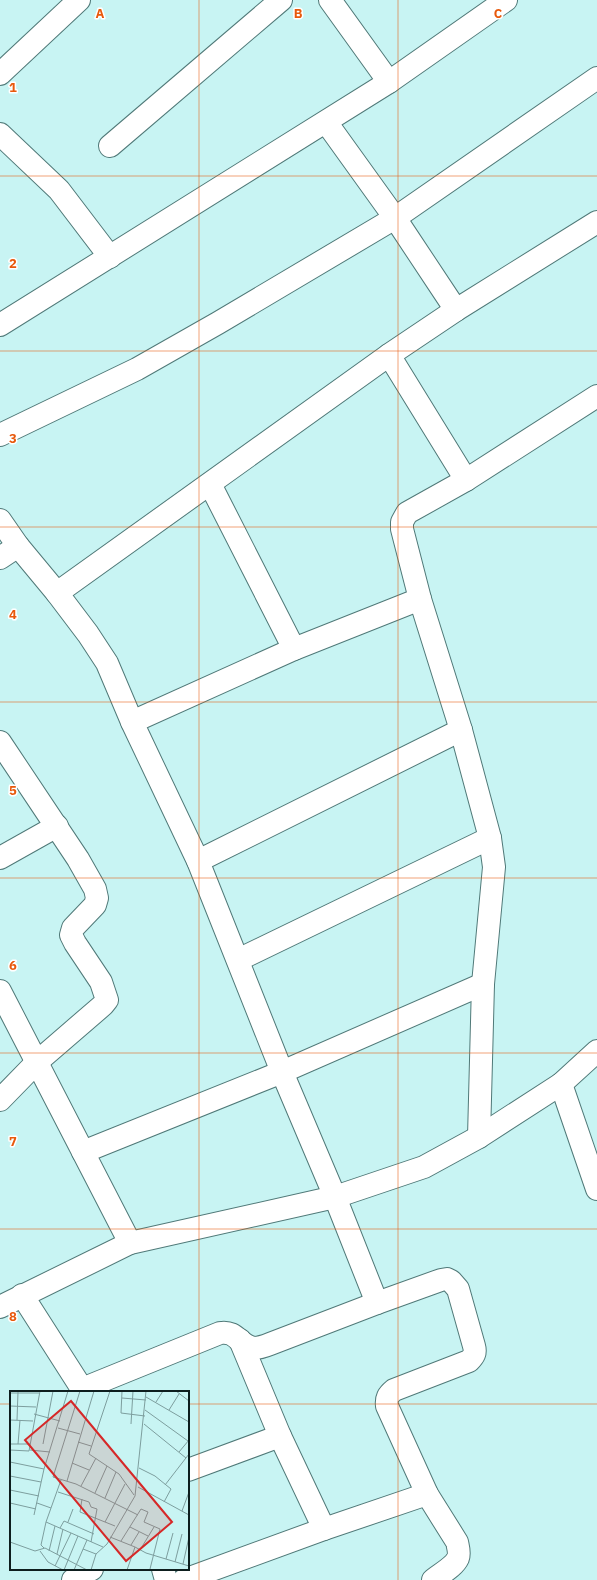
<svg xmlns="http://www.w3.org/2000/svg" width="597" height="1580" viewBox="0 0 597 1580" font-family="'IBM Plex Sans',sans-serif">
	<style>
		.lines { fill: none; stroke-linecap: round; stroke-linejoin: round }
		.minor-casing { stroke: #507978; stroke-width: 24 }
		.minor { stroke: #fff; stroke-width: 22 }
		.grid { fill: none; stroke: #e8590c; stroke-width: 1; stroke-opacity: 0.55 }
		.inset-road { fill: none; stroke: #7d9e9e; stroke-width: 1 }
		.view { fill: #d62828; fill-opacity: 0.15; stroke: #d62828; stroke-width: 2 }
		.inset-edge { fill: none; stroke: #0d1e1e; stroke-width: 2 }
		.grid-label { font-size: 13px; text-anchor: middle; font-weight: bold; fill: #e8590c; stroke: #fff; stroke-width: 3; stroke-linejoin: round; paint-order: stroke }
	</style>
	<rect width="100%" height="100%" fill="#c8f4f3"/>
	<g class="lines">
		<g class="minor-casing">
			<g id="minor">
				<path d="M330,0L389,82"/>
				<path d="M0,74L79,0"/>
				<path d="M326,122L395,218L456,310"/>
				<path d="M0,134L59,190L110,257"/>
				<path d="M110,146L281,0"/>
				<path d="M0,325L389,82L506,0"/>
				<path d="M389,355L466,480"/>
				<path d="M0,435L137,369L218,323L395,218L597,78"/>
				<path d="M210,484L294,649"/>
				<path d="M0,520L18,546L57,593L88,634L107,663L132,722L198,861L282,1072L335,1197L377,1303"/>
				<path d="M0,558L18,546"/>
				<path d="M57,593L389,355L456,310L597,222"/>
				<path d="M132,722L294,649L420,599"/>
				<path d="M0,742L78,859L95,889L97,898L95,905L73,928L71,935L75,943L101,982L107,1000L103,1005L37,1062L0,1100"/>
				<path d="M0,858L57,826"/>
				<path d="M198,861L461,730"/>
				<path d="M238,960L490,838"/>
				<path d="M0,991L130,1243"/>
				<path d="M561,1084L597,1189"/>
				<path d="M479,1137L483,984L494,867L490,838L461,730L420,599L402,529V522L407,513L466,480L597,396"/>
				<path d="M83,1152L282,1072L483,984"/>
				<path d="M22,1295L84,1392"/>
				<path d="M0,1307L130,1243L335,1197L424,1167L479,1137L561,1084L597,1051"/>
				<path d="M240,1340L280,1436L324,1529"/>
				<path d="M82,1389L220,1333C237,1330 239,1346 254,1348C260,1348 265,1346 270,1344L377,1303L441,1280L447,1279L451,1281L458,1289L474,1346C476,1353 474,1356 469,1361L394,1390C388,1395 386,1398 387,1406L427,1494L457,1542C458,1547 460,1553 458,1558C454,1567 440,1574 433,1580"/>
				<path d="M188,1470L280,1436"/>
				<path d="M163,1569L166,1580"/>
				<path d="M73,1580L92,1569"/>
				<path d="M184,1580L324,1529L427,1494"/>
			</g>
		</g>
		<use href="#minor" class="minor"/>
	</g>
	<path class="grid" d="M199,0V1580M398,0V1580M0,176H597M0,351H597M0,527H597M0,702H597M0,878H597M0,1053H597M0,1229H597M0,1404H11M188,1404H597"/>
	<g transform="translate(10 1391)">
		<rect width="179" height="179" fill="#c8f4f3"/>
		<path class="inset-road" d="M70,0L43,86L66,93L128,124M100,0L79,63L109,83L124,104M112,0L111,22L135,25M166,0L179,10M0,2H29M136,6L179,31M112,7L136,9M146,11L153,0M0,15L26,16M135,19L178,50M159,19L169,3M24,23L50,30M0,29L23,30M7,29L8,1M121,33L123,0M134,33L176,67M48,37L70,43M68,51L81,55M0,53H20M8,53L10,29M33,53L43,0M0,59L19,60L30,0M20,59L40,61M169,61L179,49M0,71L34,78M62,72L79,79M129,77L145,85L161,98L154,111M0,85L31,91M57,90L84,0M155,94L179,63M71,95L86,67M128,96L179,124M0,99L29,105M48,101L79,111L81,116L87,118L81,151M85,102L97,75M95,107L106,81M72,108L70,121L105,135M0,112L26,118M27,112L41,117M172,120L179,101M24,124L34,78L58,0M36,131L93,156M58,131L63,118M95,131L115,93M120,136L138,145M50,137L54,130L84,143M100,146L125,156L117,179M111,150L131,118L138,121L134,131L150,138L140,178M0,151L25,160L35,157L77,179M121,154L129,141M125,156L136,162L179,175M34,157L31,154L36,131L51,89M73,158L86,163M130,159L144,136M30,160L38,171L53,179M39,160L45,135M47,163L53,138M156,168L163,142M165,171L172,143M173,173L179,146M45,175L61,142M54,179L68,145M64,179L77,149M81,179L86,163L97,153L125,105L136,0"/>
		<path class="view" d="M61,10L162,131L116,170L15,49Z"/>
		<rect width="179" height="179" class="inset-edge"/>
	</g>
	<g class="grid-label">
		<text x="100" y="18">A</text>
		<text x="298" y="18">B</text>
		<text x="498" y="18">C</text>
		<text x="13" y="92">1</text>
		<text x="13" y="268">2</text>
		<text x="13" y="443">3</text>
		<text x="13" y="619">4</text>
		<text x="13" y="795">5</text>
		<text x="13" y="970">6</text>
		<text x="13" y="1146">7</text>
		<text x="13" y="1321">8</text>
	</g>
</svg>
